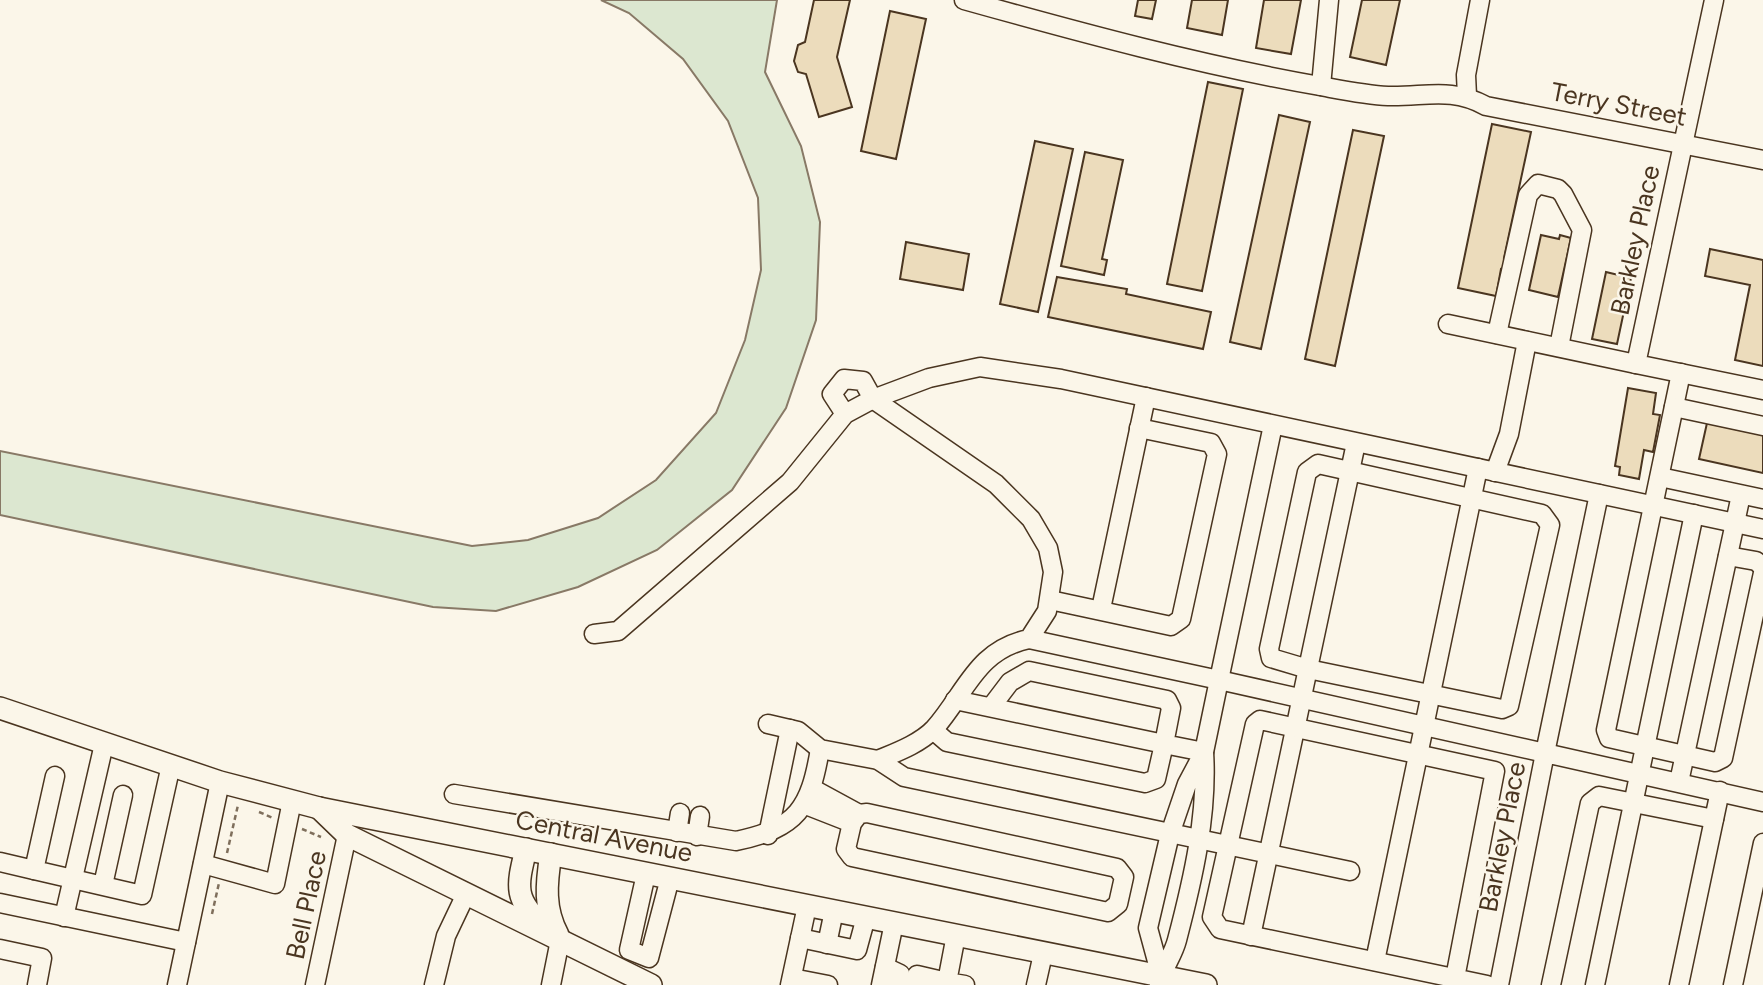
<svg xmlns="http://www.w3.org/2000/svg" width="1763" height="985" viewBox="0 0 1763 985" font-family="Figtree,sans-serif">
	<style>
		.green { fill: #dce7d0; stroke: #887966; stroke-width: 2 }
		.building { fill: #ecdcbc; stroke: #4a3520; stroke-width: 2 }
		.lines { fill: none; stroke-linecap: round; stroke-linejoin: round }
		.minor-casing { stroke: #4a3520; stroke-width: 21 }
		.major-casing { stroke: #4a3520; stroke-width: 24 }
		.path { stroke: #7f6f5c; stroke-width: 2.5; stroke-dasharray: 5 3.5; stroke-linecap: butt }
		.minor { stroke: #fbf6e9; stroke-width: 18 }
		.major { stroke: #fbf6e9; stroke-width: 21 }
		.labels { text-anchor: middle; stroke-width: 5; stroke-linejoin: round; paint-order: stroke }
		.street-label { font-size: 26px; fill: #4a3520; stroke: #fbf6e9 }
	</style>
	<rect width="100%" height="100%" fill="#fbf6e9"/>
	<path class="green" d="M601,0H777L765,72L801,146L820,222L816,320L786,408L732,490L657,550L578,587L496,611L433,607L0,515V451L472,546L528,540L598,518L656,480L716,413L745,340L761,270L758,198L728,121L683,59L629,13Z"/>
	<g class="building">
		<path d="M814,0H850L837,57L852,107L819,117L806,74L798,72L794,61L798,45L805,42Z"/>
		<path d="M1138,0H1156L1152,19L1135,16Z"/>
		<path d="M1192,0H1228L1222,35L1187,28Z"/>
		<path d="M1264,0H1301L1291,54L1256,48Z"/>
		<path d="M1362,0H1400L1386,65L1350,57Z"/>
		<path d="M890,11L926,19L896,159L861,151Z"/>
		<path d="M1208,82L1243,89L1202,291L1167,284Z"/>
		<path d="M1279,115L1310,122L1261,349L1230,342Z"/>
		<path d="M1492,124L1531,132L1504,258L1508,259L1506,270L1501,269L1496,296L1458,288Z"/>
		<path d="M1353,130L1384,136L1335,366L1305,359Z"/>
		<path d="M1035,141L1073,149L1038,312L1000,304Z"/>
		<path d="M1085,152L1123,160L1102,259L1107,260L1104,275L1061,266Z"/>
		<path d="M1541,235L1559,239L1560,235L1571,238L1558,297L1529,290Z"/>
		<path d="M906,242L969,254L963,290L900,279Z"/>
		<path d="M1710,249L1763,260V366L1735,360L1750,285L1705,276Z"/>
		<path d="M1606,272L1631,278L1617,344L1592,339Z"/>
		<path d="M1057,277L1127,289L1126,294L1211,312L1203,349L1048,317Z"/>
		<path d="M1628,388L1656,393L1653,414L1660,415L1653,452L1644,450L1639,479L1619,475L1620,467L1615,466Z"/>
		<path d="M1707,423L1763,435V473L1699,459Z"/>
	</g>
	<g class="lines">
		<g class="minor-casing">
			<g id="minor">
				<path d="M964,0C1082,33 1200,65 1320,86C1342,90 1366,95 1388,96C1426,97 1451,87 1486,106L1763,160"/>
				<path d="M1714,0L1636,364L1763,390"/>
				<path d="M1321,86L1329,0"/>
				<path d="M1467,96L1466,75L1480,0"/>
				<path d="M1448,324L1636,364"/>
				<path d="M1497,334L1528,195L1538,184L1558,189L1563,194L1582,230L1559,347"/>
				<path d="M1681,373L1606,730L1609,738L1715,762L1723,758L1763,573"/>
				<path d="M1674,407L1763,426"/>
				<path d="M845,414L832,394L844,379L863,381L873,399L996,484L1031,519L1048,548L1053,572L1047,611L1029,639C976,650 966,693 934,729C919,744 897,752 878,760"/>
				<path d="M1318,464L1542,514L1550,525L1509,706L1502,709L1308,669L1271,658L1269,649L1307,472Z"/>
				<path d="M1495,472L1509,434L1527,341"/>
				<path d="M1660,477L1763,499"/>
				<path d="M1728,556L1756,561L1763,567"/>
				<path d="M1050,600L1171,626L1181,619L1217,454L1211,443L1139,428"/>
				<path d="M1101,609L1146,397"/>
				<path d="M594,634L618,631L790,482L845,414L873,399L929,378L980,367L1061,379L1763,529"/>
				<path d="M1029,639L1219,680L1273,425"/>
				<path d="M991,707L1010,682L1029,671L1167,700L1171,708L1164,744L1204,752L1219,680L1545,753L1599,494"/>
				<path d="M768,724L798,731L820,749L878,760L904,777L1350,871"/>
				<path d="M933,730L947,742L1145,783L1156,779L1164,744L955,700"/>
				<path d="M55,776L34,870L142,895L171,765"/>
				<path d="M1679,782L1741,495"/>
				<path d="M813,789L859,814"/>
				<path d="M454,794L736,841C798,828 810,808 820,749"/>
				<path d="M806,805L852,823"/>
				<path d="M867,813L1117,868L1124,877L1118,904L1108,912L852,857L846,849L852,823L859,814Z"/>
				<path d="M677,832L680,813"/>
				<path d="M768,835L790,729"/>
				<path d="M697,836L700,816"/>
				<path d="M0,862L34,870"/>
				<path d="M203,864L275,884L292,801"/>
				<path d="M646,874L629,950L649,958L670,878"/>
				<path d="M103,885L123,795"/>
				<path d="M0,903L186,942"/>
				<path d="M64,917L104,744"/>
				<path d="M956,935L947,982L965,985"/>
				<path d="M1251,936L1356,443"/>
				<path d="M800,938L857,950L866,917"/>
				<path d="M827,944L834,911"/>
				<path d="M0,949L42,958L37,985"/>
				<path d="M1375,961L1478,468"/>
				<path d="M885,967L900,974L898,985"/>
				<path d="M792,978L828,985"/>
				<path d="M1455,978L1495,771L1260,720L1255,724L1212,917L1220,929L1487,985"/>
				<path d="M177,985L220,782"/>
				<path d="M315,985L347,835"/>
				<path d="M434,985L446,936L466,894"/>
				<path d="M551,985L560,940"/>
				<path d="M790,985L807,906"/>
				<path d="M881,985L894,923"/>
				<path d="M915,985L917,975L947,982"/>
				<path d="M1036,985L1043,954"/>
				<path d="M1159,985C1162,969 1173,956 1177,940C1193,879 1208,814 1204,752L1187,784L1170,834L1148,928L1161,976"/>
				<path d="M1499,985L1545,753L1763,802"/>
				<path d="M1551,985L1590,803L1599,796L1714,819"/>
				<path d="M1595,985L1694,514"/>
				<path d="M1679,985L1720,791"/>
				<path d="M1733,985L1763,843"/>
			</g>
		</g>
		<g class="major-casing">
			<g id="major">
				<path d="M0,708L220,782L319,808L1206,985"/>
				<path d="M319,808L347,835L651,985"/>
				<path d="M526,849C517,886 513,900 545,927"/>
				<path d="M551,854C546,884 544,909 558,935"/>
			</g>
		</g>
		<g class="path">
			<path d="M259,812L273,818"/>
			<path d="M302,829L321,837"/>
			<path d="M227,853L238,805"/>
			<path d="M212,914L219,883"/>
		</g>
		<use href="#minor" class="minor"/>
		<use href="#major" class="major"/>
	</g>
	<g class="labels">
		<g class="street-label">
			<text transform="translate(1619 104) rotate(11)" y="9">Terry Street</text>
			<text transform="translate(1635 240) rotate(-78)" y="9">Barkley Place</text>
			<text transform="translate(604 836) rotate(11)" y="9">Central Avenue</text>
			<text transform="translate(1502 837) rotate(-79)" y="9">Barkley Place</text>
			<text transform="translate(306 905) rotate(-78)" y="9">Bell Place</text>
		</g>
	</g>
</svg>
